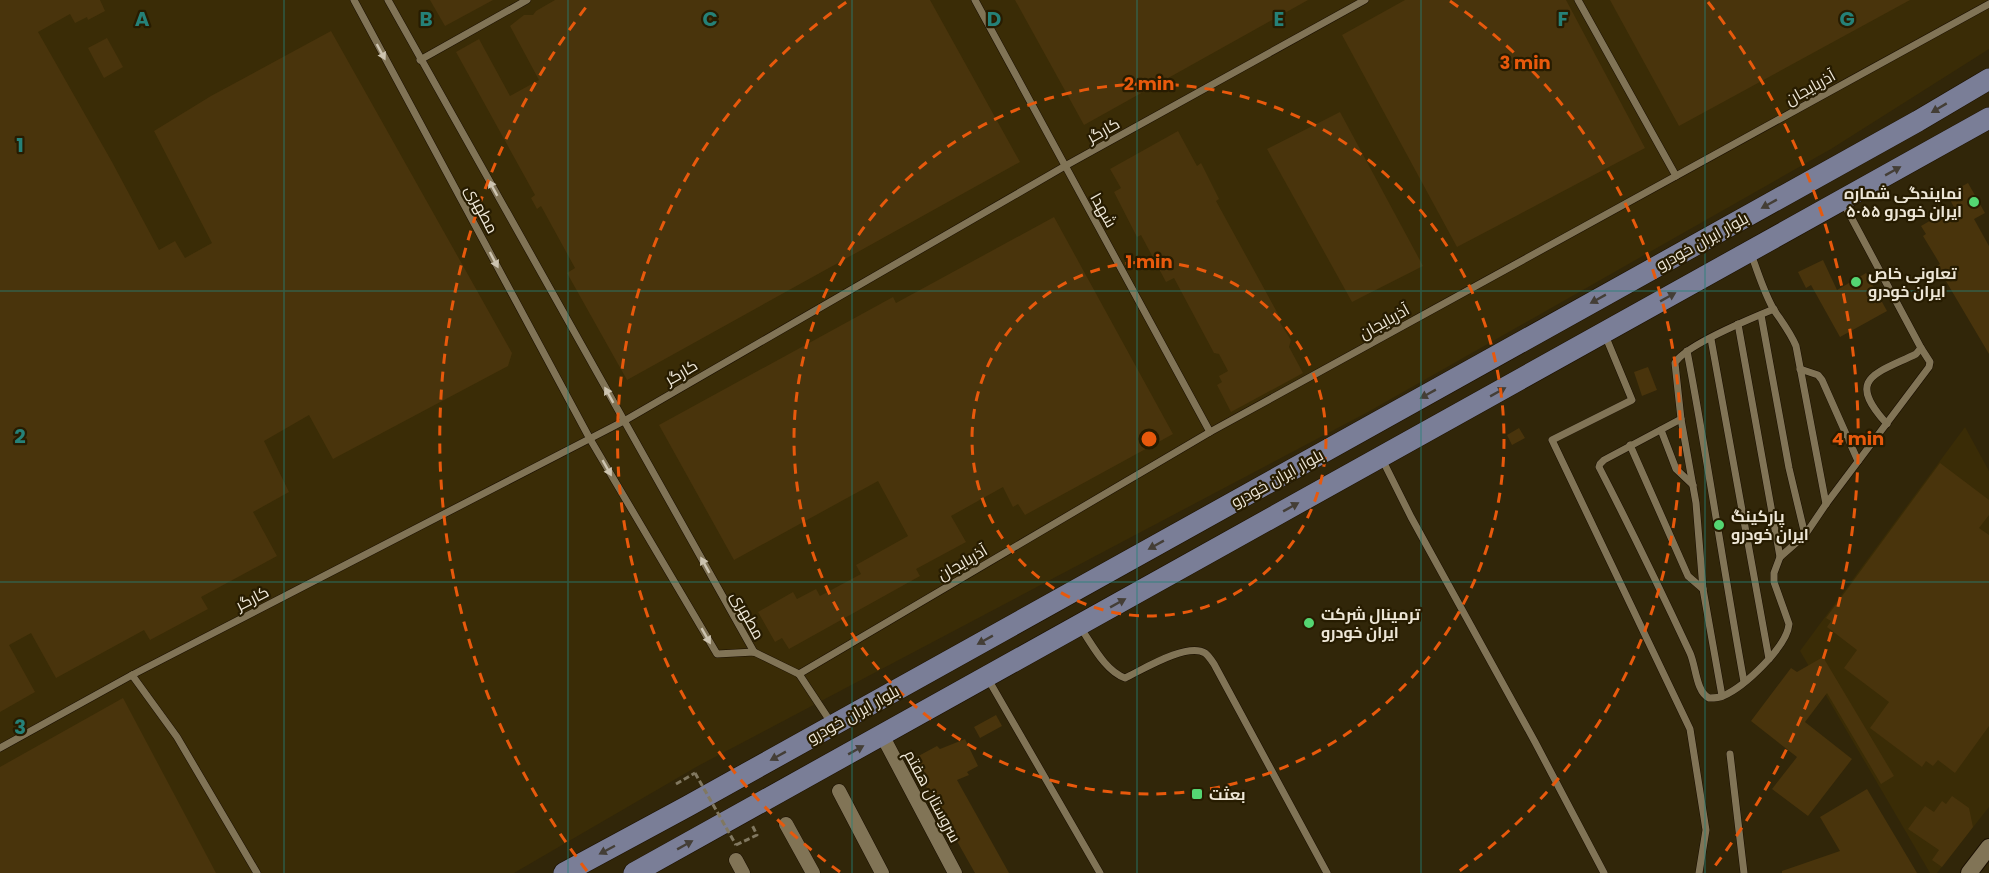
<svg xmlns="http://www.w3.org/2000/svg" width="1989" height="873" viewBox="0 0 1989 873" font-family="Poppins,Cairo,sans-serif">
	<style>
		.built { fill: #3a2c06 }
		.building { fill: #49340c }
		.lines { fill: none; stroke-linecap: round; stroke-linejoin: round }
		.service-casing { stroke: #190e00; stroke-width: 8 }
		.minor-casing { stroke: #190e00; stroke-width: 15 }
		.tertiary-casing { stroke: #190e00; stroke-width: 18 }
		.primary-casing { stroke: #190e00; stroke-width: 22 }
		.path { stroke: #817860; stroke-width: 3; stroke-dasharray: 6 3; stroke-linecap: butt }
		.service { stroke: #817456; stroke-width: 7 }
		.minor { stroke: #817456; stroke-width: 14 }
		.tertiary { stroke: #817456; stroke-width: 16 }
		.primary { stroke: #7a7e97; stroke-width: 21 }
		.path-bridge { stroke: #817860; stroke-width: 3; stroke-dasharray: 6 3; stroke-linecap: butt }
		.oneway { fill: #cdc4b0 }
		.oneway2 { fill: #443e36 }
		.grid { fill: none; stroke: #258178; stroke-width: 1.5; stroke-opacity: 0.55 }
		.ring { fill: none; stroke: #e8590c; stroke-width: 3; stroke-dasharray: 10 8 }
		.poi-dot { fill: #54d672; stroke: #271c01; stroke-width: 2 }
		.labels { text-anchor: middle; stroke-width: 4.5; stroke-linejoin: round; paint-order: stroke }
		.street-label { font-size: 16px; fill: #eee7d7; stroke: #271c01 }
		.poi-label { font-size: 16px; font-weight: bold; fill: #eee7d7; stroke: #271c01; text-anchor: start }
		.grid-label { font-size: 20px; text-anchor: middle; font-weight: bold; fill: #258178; stroke: #271c01; stroke-width: 4.5; stroke-linejoin: round; paint-order: stroke }
		.centre { fill: #e8590c; stroke: #271c01; stroke-width: 3 }
		.ring-label { font-size: 18px; text-anchor: middle; font-weight: bold; fill: #e8590c; stroke: #271c01; stroke-width: 4.5; stroke-linejoin: round; paint-order: stroke }
	</style>
	<rect width="100%" height="100%" fill="#312609"/>
	<g class="built">
		<path d="M0,0H1989V49L1831,149L1368,412L698,766L514,873H0Z"/>
		<path d="M1965,427L1989,471V807L1937,873H1930L1800,651Z"/>
	</g>
	<g class="building">
		<path d="M0,0H100L105,11L88,20L87,17L75,23L70,14L38,32L112,162L159,250L175,241L185,258L212,243L154,131L211,96L331,31L512,353L508,366L333,459L309,415L264,441L289,492L253,512L277,556L201,597L208,609L150,640L144,630L56,678L31,633L9,645L35,692L0,712Z"/>
		<path d="M430,0H493L445,26Z"/>
		<path d="M555,0H930L1020,162L627,380L567,273L575,268L541,206L537,209L531,198L535,195L456,52L479,39L510,96L539,80L510,26L524,15H533L536,11Z"/>
		<path d="M1015,0H1308L1084,125Z"/>
		<path d="M1405,0H1566L1645,148L1457,247L1342,35Z"/>
		<path d="M1610,0H1910L1679,126Z"/>
		<path d="M107,38L123,67L104,78L88,48Z"/>
		<path d="M1340,112L1423,266L1352,302L1267,149Z"/>
		<path d="M1178,131L1197,166L1201,163L1219,199L1216,201L1278,314L1277,318L1291,340L1289,347L1303,373L1231,412L1217,385L1222,382L1219,376L1228,371L1219,354L1214,353L1174,278L1166,282L1141,235L1137,237L1114,192L1121,188L1110,169Z"/>
		<path d="M1968,183L1985,213L1974,219L1989,246V354L1937,266L1940,264L1923,236L1926,234L1921,226L1933,219L1936,223L1956,211L1947,194Z"/>
		<path d="M1054,217L1173,434L1025,515L1018,504L1013,507L1003,487L951,516L966,542L916,569L920,576L789,649L782,638L775,642L758,612L793,592L797,599L816,589L820,596L861,574L856,565L908,536L878,481L734,560L659,425L893,297L896,303Z"/>
		<path d="M1823,260L1837,290L1866,273L1887,311L1840,337L1811,285L1806,288L1798,272Z"/>
		<path d="M1648,367L1657,390L1642,396L1634,372Z"/>
		<path d="M1519,428L1525,438L1512,445L1507,435Z"/>
		<path d="M1940,463L1989,500V515L1979,528L1989,535V726L1955,773L1938,760L1933,766L1926,761L1922,767L1870,728L1889,702L1844,668L1857,650L1827,627L1831,621L1826,618Z"/>
		<path d="M1823,657L1894,776L1881,784L1827,693L1805,722L1852,759L1808,816L1772,789L1797,757L1751,721L1791,668L1797,672Z"/>
		<path d="M123,698L216,873H0V767Z"/>
		<path d="M996,715L1002,726L980,738L974,727Z"/>
		<path d="M965,739L978,766L967,772L969,775L957,780L1009,873H975L911,760L937,746L940,749Z"/>
		<path d="M1867,789L1917,873H1782V871L1840,851L1820,817Z"/>
		<path d="M1952,796L1969,808L1973,827L1942,867L1932,860L1939,850L1908,829L1925,806L1934,812L1942,801L1946,804Z"/>
	</g>
	<g class="lines">
		<g class="service-casing">
			<g id="service">
				<path d="M354,0L590,439L717,654L754,652L799,674"/>
				<path d="M388,0L754,652"/>
				<path d="M975,0L1210,432"/>
				<path d="M1578,0L1676,176"/>
				<path d="M420,60L527,0"/>
				<path d="M1843,202L1921,348L1916,354C1875,374 1845,378 1887,424"/>
				<path d="M1751,254C1758,272 1764,293 1774,310C1782,322 1790,332 1796,346L1826,504"/>
				<path d="M1761,315L1789,468L1805,535"/>
				<path d="M1738,324L1780,557"/>
				<path d="M1605,335L1632,400L1552,440L1690,729L1706,830L1699,873"/>
				<path d="M1711,339L1769,659"/>
				<path d="M1687,351C1708,461 1724,572 1744,682"/>
				<path d="M1800,369L1818,375L1822,380L1858,461"/>
				<path d="M1681,419L1604,460L1600,464L1599,467C1631,529 1661,591 1690,653C1696,666 1696,692 1709,698C1714,698 1719,698 1723,696C1744,687 1787,647 1789,624L1774,582V573L1780,557L1805,535L1826,504L1929,367L1930,362L1921,348"/>
				<path d="M1661,430L1676,469L1693,485"/>
				<path d="M1630,445L1688,576L1703,589"/>
				<path d="M1382,459L1411,517L1535,742L1604,873"/>
				<path d="M1080,627C1092,644 1105,671 1125,678C1142,670 1187,642 1205,653C1208,655 1212,661 1214,664L1327,873"/>
				<path d="M132,675L177,737L257,873"/>
				<path d="M988,679L1100,873"/>
				<path d="M1722,696L1703,589L1696,503L1681,419L1675,363C1685,345 1752,318 1774,309"/>
				<path d="M832,724L799,674L1210,432L1989,4"/>
				<path d="M0,748L132,675L624,421L1065,166L1365,0"/>
				<path d="M1730,754L1744,873"/>
			</g>
		</g>
		<g class="minor-casing">
			<g id="minor">
				<path d="M882,735L955,873"/>
				<path d="M839,791L882,873"/>
				<path d="M786,824L813,873"/>
				<path d="M736,860L743,873"/>
			</g>
		</g>
		<g class="tertiary-casing">
			<path id="tertiary" d="M1969,873L1989,847"/>
		</g>
		<g class="primary-casing">
			<g id="primary">
				<path d="M564,873L688,806L1918,121L1989,79"/>
				<path d="M634,873L1989,118"/>
			</g>
		</g>
		<g class="path">
			<path d="M676,784L695,773"/>
			<path d="M736,845L757,835L752,825"/>
		</g>
		<use href="#service" class="service"/>
		<use href="#minor" class="minor"/>
		<use href="#tertiary" class="tertiary"/>
		<use href="#primary" class="primary"/>
		<path class="path-bridge" d="M695,773L736,845"/>
	</g>
	<defs><path id="oneway-solid" d="M-6-.8H1V-3.2L6.5 0L1 3.2V.8H-6Z" transform="scale(1.5)"/></defs>
	<g class="oneway">
		<use href="#oneway-solid" transform="translate(381 52) rotate(62)"/>
		<use href="#oneway-solid" transform="translate(493 188) rotate(-119)"/>
		<use href="#oneway-solid" transform="translate(494 260) rotate(62)"/>
		<use href="#oneway-solid" transform="translate(609 395) rotate(-119)"/>
		<use href="#oneway-solid" transform="translate(607 468) rotate(60)"/>
		<use href="#oneway-solid" transform="translate(705 565) rotate(-119)"/>
		<use href="#oneway-solid" transform="translate(706 636) rotate(60)"/>
	</g>
	<g class="oneway2">
		<use href="#oneway-solid" transform="translate(1939 108) rotate(149)"/>
		<use href="#oneway-solid" transform="translate(1893 171) rotate(-29)"/>
		<use href="#oneway-solid" transform="translate(1769 204) rotate(151)"/>
		<use href="#oneway-solid" transform="translate(1668 297) rotate(-29)"/>
		<use href="#oneway-solid" transform="translate(1598 299) rotate(151)"/>
		<use href="#oneway-solid" transform="translate(1498 392) rotate(-29)"/>
		<use href="#oneway-solid" transform="translate(1428 394) rotate(151)"/>
		<use href="#oneway-solid" transform="translate(1291 507) rotate(-29)"/>
		<use href="#oneway-solid" transform="translate(1156 545) rotate(151)"/>
		<use href="#oneway-solid" transform="translate(1118 603) rotate(-29)"/>
		<use href="#oneway-solid" transform="translate(985 640) rotate(151)"/>
		<use href="#oneway-solid" transform="translate(856 750) rotate(-29)"/>
		<use href="#oneway-solid" transform="translate(778 756) rotate(151)"/>
		<use href="#oneway-solid" transform="translate(685 845) rotate(-29)"/>
		<use href="#oneway-solid" transform="translate(607 850) rotate(152)"/>
	</g>
	<path class="grid" d="M284,0V873M568,0V873M852,0V873M1137,0V873M1421,0V873M1705,0V873M0,291H1989M0,582H1989"/>
	<g class="ring">
		<circle cx="1149" cy="439" r="177"/>
		<circle cx="1149" cy="439" r="355"/>
		<path d="M840 872A532 532 0 0 1 848 1M1450 1A532 532 0 0 1 1458 872"/>
		<path d="M587 871A709 709 0 0 1 590 2M1708 2A709 709 0 0 1 1711 871"/>
	</g>
	<g class="poi-dot">
		<circle cx="1974" cy="202" r="6"/>
		<circle cx="1856" cy="282" r="6"/>
		<circle cx="1719" cy="525" r="6"/>
		<circle cx="1309" cy="623" r="6"/>
		<rect x="1191" y="788" width="12" height="12" rx="3"/>
	</g>
	<g class="labels">
		<g class="street-label">
			<text transform="translate(1810 87) rotate(-29)" y="6">آذربایجان</text>
			<text transform="translate(1103 130) rotate(-29)" y="6">کارگر</text>
			<text transform="translate(482 209) rotate(62)" y="6">مطهری</text>
			<text transform="translate(1104 210) rotate(61)" y="6">شهدا</text>
			<text transform="translate(1702 241) rotate(-29)" y="6">بلوار ایران خودرو</text>
			<text transform="translate(1384 321) rotate(-29)" y="6">آذربایجان</text>
			<text transform="translate(681 372) rotate(-30)" y="6">کارگر</text>
			<text transform="translate(1277 478) rotate(-29)" y="6">بلوار ایران خودرو</text>
			<text transform="translate(962 562) rotate(-30)" y="6">آذربایجان</text>
			<text transform="translate(252 598) rotate(-27)" y="6">کارگر</text>
			<text transform="translate(748 615) rotate(61)" y="6">مطهری</text>
			<text transform="translate(853 714) rotate(-29)" y="6">بلوار ایران خودرو</text>
			<text transform="translate(933 796) rotate(62)" y="6">سروستان هفتم</text>
		</g>
		<g class="poi-label">
			<text x="1962" y="199" text-anchor="end">نمایندگی شماره<tspan x="1962" dy="18">۵۰۵۵ ایران خودرو</tspan></text>
			<text x="1868" y="279">تعاونی خاص<tspan x="1868" dy="18">ایران خودرو</tspan></text>
			<text x="1731" y="522">پارکینگ<tspan x="1731" dy="18">ایران خودرو</tspan></text>
			<text x="1321" y="620">ترمینال شرکت<tspan x="1321" dy="18">ایران خودرو</tspan></text>
			<text x="1209" y="800">بعثت</text>
		</g>
	</g>
	<g class="grid-label">
		<text x="142" y="26">A</text>
		<text x="426" y="26">B</text>
		<text x="710" y="26">C</text>
		<text x="994" y="26">D</text>
		<text x="1279" y="26">E</text>
		<text x="1563" y="26">F</text>
		<text x="1847" y="26">G</text>
		<text x="20" y="152">1</text>
		<text x="20" y="443">2</text>
		<text x="20" y="734">3</text>
	</g>
	<circle cx="1149" cy="439" r="9" class="centre"/>
	<g class="ring-label">
		<text x="1525" y="69">3 min</text>
		<text x="1149" y="90">2 min</text>
		<text x="1149" y="268">1 min</text>
		<text x="1858" y="445">4 min</text>
	</g>
</svg>
